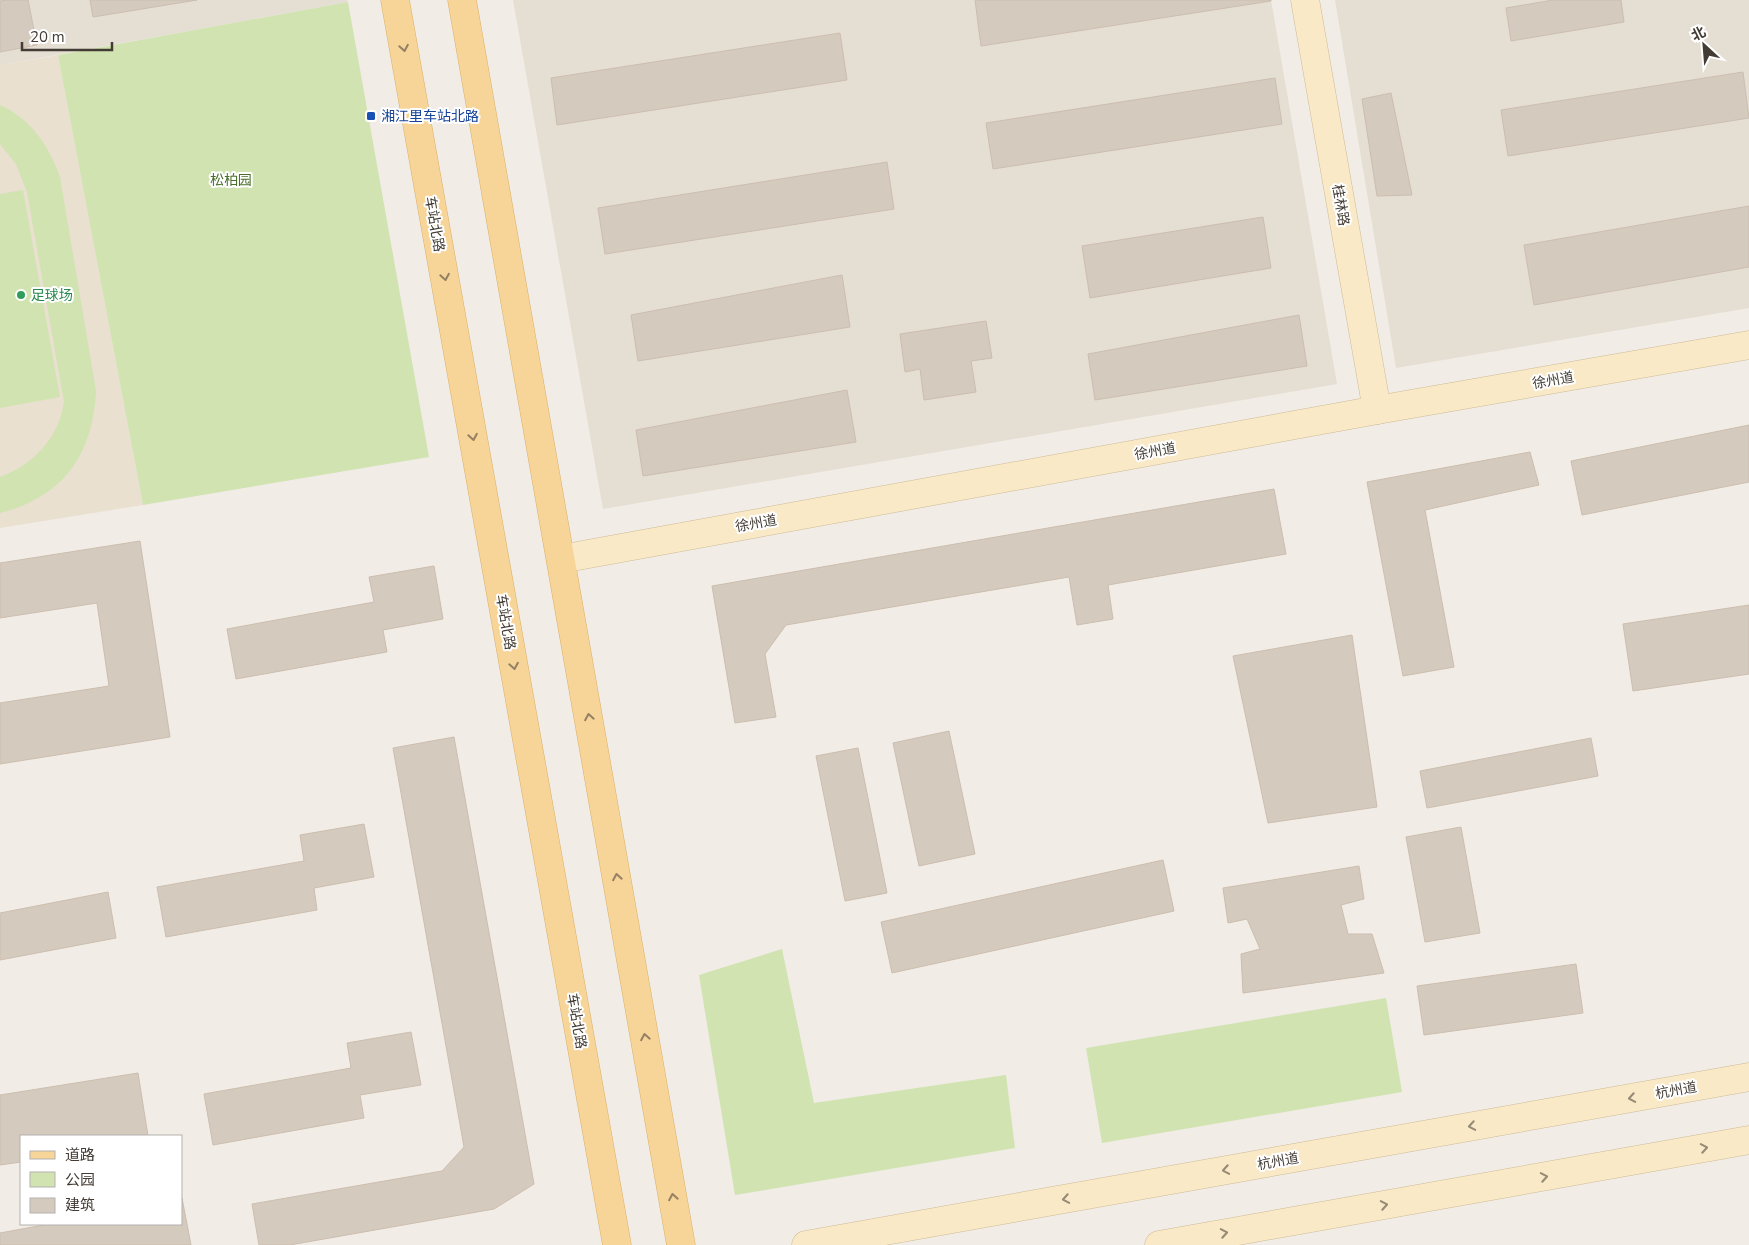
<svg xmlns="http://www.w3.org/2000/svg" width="1749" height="1245" viewBox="0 0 1749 1245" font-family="'Nunito Sans','Noto Sans SC',sans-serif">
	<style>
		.residential { fill: #e5ded3 }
		.education { fill: #e9e0d0 }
		.green { fill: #d0e3b0 }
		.building { fill: #d5cabe; stroke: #ccbeaf }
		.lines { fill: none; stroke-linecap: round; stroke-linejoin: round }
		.secondary-casing { stroke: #cebb97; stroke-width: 29 }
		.primary-casing { stroke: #dab06a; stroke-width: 29 }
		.secondary { stroke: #fae9c6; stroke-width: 28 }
		.primary { stroke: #f7d498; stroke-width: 28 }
		.oneway { stroke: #948062 }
		.oneway2 { stroke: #958a76 }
		.transit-dot { fill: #1a4fb4; stroke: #fff; stroke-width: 2 }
		.leisure-dot { fill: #2e9e5b; stroke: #fff; stroke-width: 2 }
		.labels { text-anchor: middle; stroke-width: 4; stroke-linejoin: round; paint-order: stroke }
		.transit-label { font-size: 14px; fill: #164399; stroke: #fff; text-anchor: start }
		.park-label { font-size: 14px; fill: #4b702d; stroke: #fff }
		.street-label { font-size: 14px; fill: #433c35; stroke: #fff }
		.leisure-label { font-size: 14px; fill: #27864d; stroke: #fff; text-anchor: start }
	</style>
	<rect width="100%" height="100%" fill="#f1ece5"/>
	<g class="residential">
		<path d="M0,0H347L348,2L0,65Z"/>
		<path d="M513,0H1271L1337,384L603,509Z"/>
		<path d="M1335,0H1749V308L1396,368Z"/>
	</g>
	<path class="education" d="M58,55L143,505L0,528V65Z"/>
	<g class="green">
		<path d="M348,2L429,457L143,505L58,55Z"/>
		<path d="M0,105C31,119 49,146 60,177L96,391C93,455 63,497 0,513V477C33,465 59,438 64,402L27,192L16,164L0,144Z"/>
		<path d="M23,190L60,397L0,408V194Z"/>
		<path d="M782,949L814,1103L1006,1075L1015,1148L735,1195L699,975Z"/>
		<path d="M1386,998L1402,1092L1102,1143L1086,1048Z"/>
	</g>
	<g class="building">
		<path d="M7,0H28L37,45L0,52V1Z"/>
		<path d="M90,0H197L93,17Z"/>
		<path d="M975,0H1271V1L981,46Z"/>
		<path d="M1553,0H1621L1624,22L1511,41L1506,8Z"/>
		<path d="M840,33L847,80L557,125L551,78Z"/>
		<path d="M1743,72L1749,118L1508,156L1501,110Z"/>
		<path d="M1275,78L1282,124L993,169L986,123Z"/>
		<path d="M1391,93L1412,195L1377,196L1362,99Z"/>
		<path d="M887,162L894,209L605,254L598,208Z"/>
		<path d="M1749,206V267L1534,305L1524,245Z"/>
		<path d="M1263,217L1271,268L1090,298L1082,246Z"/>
		<path d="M842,275L850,327L638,361L631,315Z"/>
		<path d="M1299,315L1307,366L1095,400L1088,354Z"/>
		<path d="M986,321L992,358L971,361L976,392L924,400L920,369L905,372L900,334Z"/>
		<path d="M847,390L856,442L643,476L636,430Z"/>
		<path d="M1749,425V482L1582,515L1571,461Z"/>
		<path d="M1530,452L1539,485L1425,510L1454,667L1403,676L1367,482Z"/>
		<path d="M1274,489L1286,554L1108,585L1113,619L1077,625L1069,577L786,625L765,654L776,717L735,723L712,586Z"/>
		<path d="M140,541L170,737L0,764V703L109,686L97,603L0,618V563Z"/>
		<path d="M434,566L443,619L383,630L387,652L236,679L227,629L374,602L369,577Z"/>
		<path d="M1749,605V674L1633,691L1623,624Z"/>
		<path d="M1352,635L1377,807L1268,823L1233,656Z"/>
		<path d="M949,731L975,854L919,866L893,743Z"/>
		<path d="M454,737L534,1184L494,1209L290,1245H259L252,1204L442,1171L464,1147L393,748Z"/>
		<path d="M1591,738L1598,776L1427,808L1420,771Z"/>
		<path d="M858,748L887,893L845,901L816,756Z"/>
		<path d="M364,824L374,877L314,888L317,910L166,937L157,887L304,861L300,835Z"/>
		<path d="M1461,827L1480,933L1425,942L1406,837Z"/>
		<path d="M1163,860L1174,911L892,973L881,922Z"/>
		<path d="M1359,866L1364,899L1341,905L1348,934H1372L1384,973L1243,993L1241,954L1260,949L1247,919L1228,923L1223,888Z"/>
		<path d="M108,892L116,938L0,960V913Z"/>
		<path d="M1576,964L1583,1013L1424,1035L1417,986Z"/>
		<path d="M411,1032L421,1085L360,1095L364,1118L213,1145L204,1094L351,1068L347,1043Z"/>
		<path d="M138,1073L148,1136H21V1162L0,1165V1095Z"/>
		<path d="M182,1198L191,1245H0V1233L49,1224H181Z"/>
	</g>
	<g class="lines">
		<g class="secondary-casing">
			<g id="secondary">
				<path d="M1305,0L1377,410"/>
				<path d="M561,559L1377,410L1749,345"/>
				<path d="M806,1245L1749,1077"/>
				<path d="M1159,1245L1749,1140"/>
			</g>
		</g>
		<g class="primary-casing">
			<g id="primary">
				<path d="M395,0L617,1245"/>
				<path d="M462,0L681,1245"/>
			</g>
		</g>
		<use href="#secondary" class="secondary"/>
		<use href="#primary" class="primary"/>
	</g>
	<defs><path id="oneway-chevron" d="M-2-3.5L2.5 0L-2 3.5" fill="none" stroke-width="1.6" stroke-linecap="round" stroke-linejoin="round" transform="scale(1.25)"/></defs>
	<g class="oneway">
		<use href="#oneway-chevron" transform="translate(404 48) rotate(80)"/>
		<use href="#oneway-chevron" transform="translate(445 277) rotate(80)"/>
		<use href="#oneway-chevron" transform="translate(473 437) rotate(80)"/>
		<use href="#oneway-chevron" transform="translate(514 666) rotate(80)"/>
		<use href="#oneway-chevron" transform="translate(589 717) rotate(-100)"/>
		<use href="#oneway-chevron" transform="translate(617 877) rotate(-100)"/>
		<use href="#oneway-chevron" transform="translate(645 1037) rotate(-100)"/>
		<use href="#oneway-chevron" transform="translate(673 1197) rotate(-100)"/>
	</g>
	<g class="oneway2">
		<use href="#oneway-chevron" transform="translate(1632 1098) rotate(170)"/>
		<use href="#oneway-chevron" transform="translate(1472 1126) rotate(170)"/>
		<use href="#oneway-chevron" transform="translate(1704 1148) rotate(-10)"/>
		<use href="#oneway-chevron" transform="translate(1226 1170) rotate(170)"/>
		<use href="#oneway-chevron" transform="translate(1544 1177) rotate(-10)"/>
		<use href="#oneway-chevron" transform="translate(1066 1199) rotate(170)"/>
		<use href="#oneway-chevron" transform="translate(1384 1205) rotate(-10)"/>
		<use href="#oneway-chevron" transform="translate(1224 1233) rotate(-10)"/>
	</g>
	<rect class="transit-dot" x="366" y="111" width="10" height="10" rx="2.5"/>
	<circle class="leisure-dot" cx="21" cy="295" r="5"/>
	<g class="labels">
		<g class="transit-label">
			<text x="381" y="121">湘江里车站北路</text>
		</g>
		<g class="park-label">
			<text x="231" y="185">松柏园</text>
		</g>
		<g class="street-label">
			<text transform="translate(1341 205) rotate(80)" y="5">桂林路</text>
			<text transform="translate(435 224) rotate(80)" y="5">车站北路</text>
			<text transform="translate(1553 380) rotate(-10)" y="5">徐州道</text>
			<text transform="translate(1155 451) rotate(-10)" y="5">徐州道</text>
			<text transform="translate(756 523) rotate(-10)" y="5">徐州道</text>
			<text transform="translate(506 622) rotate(80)" y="5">车站北路</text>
			<text transform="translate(577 1021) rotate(80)" y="5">车站北路</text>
			<text transform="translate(1676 1090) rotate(-10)" y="5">杭州道</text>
			<text transform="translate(1278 1161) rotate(-10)" y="5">杭州道</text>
		</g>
		<g class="leisure-label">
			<text x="31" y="300">足球场</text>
		</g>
	</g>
	<rect x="20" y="1135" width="162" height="90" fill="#ffffff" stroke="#b4b1ae"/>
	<rect x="30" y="1151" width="25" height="8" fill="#f7d498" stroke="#b4b1ae"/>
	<text x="65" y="1160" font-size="15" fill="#433c35">道路</text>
	<rect x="30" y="1172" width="25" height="15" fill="#d0e3b0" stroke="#b4b1ae"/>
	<text x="65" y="1185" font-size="15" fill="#433c35">公园</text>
	<rect x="30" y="1198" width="25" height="15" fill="#d5cabe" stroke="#b4b1ae"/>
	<text x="65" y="1210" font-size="15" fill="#433c35">建筑</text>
	<g transform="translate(1704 45) rotate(334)" stroke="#ffffff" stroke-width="4" paint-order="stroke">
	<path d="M0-4L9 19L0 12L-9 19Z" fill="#433c35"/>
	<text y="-8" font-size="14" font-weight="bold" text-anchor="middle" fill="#433c35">北</text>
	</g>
	<path d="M22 42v8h90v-8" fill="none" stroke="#433c35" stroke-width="2.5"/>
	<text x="30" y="42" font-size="15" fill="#433c35" stroke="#ffffff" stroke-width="4" paint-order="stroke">20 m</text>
</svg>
